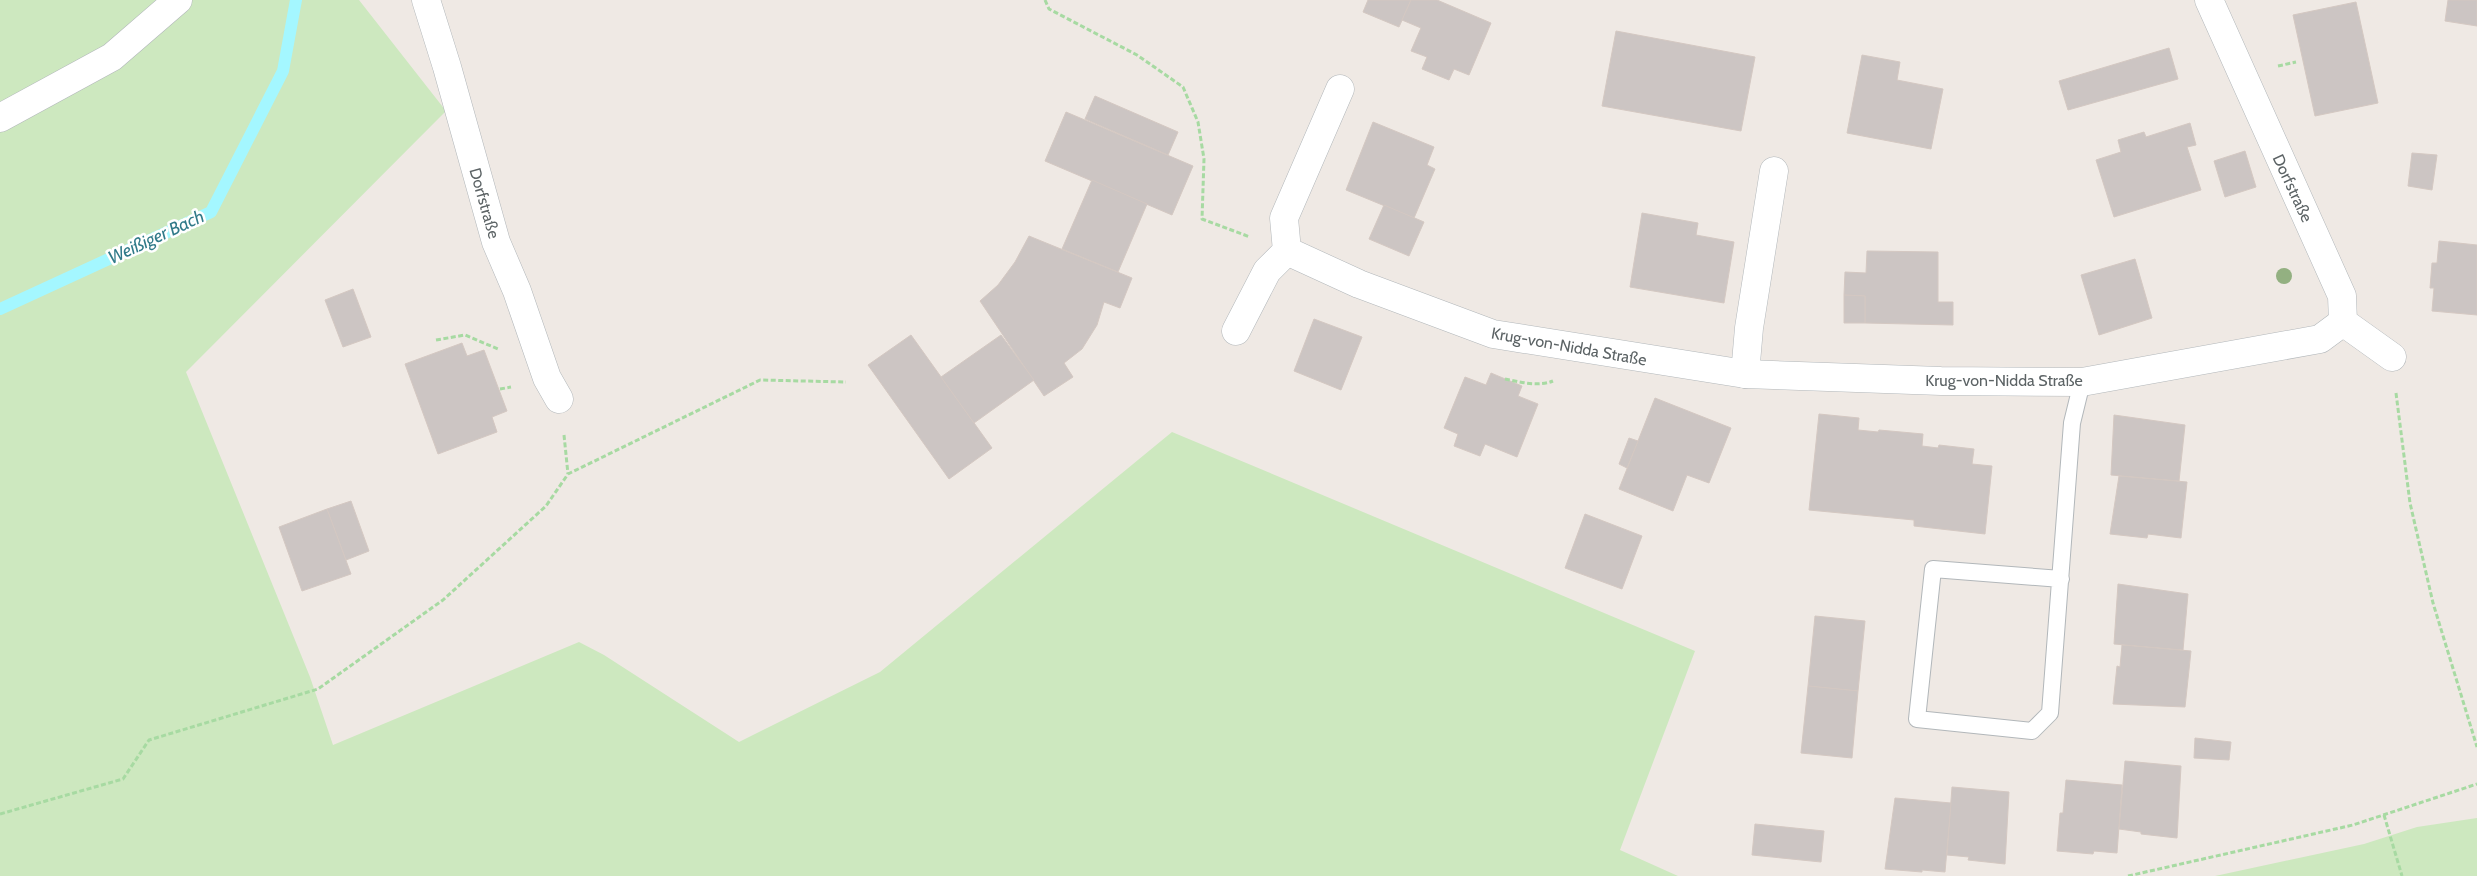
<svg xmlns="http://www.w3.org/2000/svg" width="2477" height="876" viewBox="0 0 2477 876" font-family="Cabin,sans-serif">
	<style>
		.green { fill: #cde8bf }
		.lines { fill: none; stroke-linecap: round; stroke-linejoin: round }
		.stream { stroke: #a4f7ff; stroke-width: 12 }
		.building { fill: #ccc5c3; stroke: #d4c8c2 }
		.lane-casing { stroke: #b2b7ba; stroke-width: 18 }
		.street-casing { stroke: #b2b7ba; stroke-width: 29 }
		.path { stroke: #a7daa2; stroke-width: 3; stroke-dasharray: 5 2.5; stroke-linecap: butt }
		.lane { stroke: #fff; stroke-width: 16 }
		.street { stroke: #fff; stroke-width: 28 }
		.tree { fill: #93b081 }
		.labels { text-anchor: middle; stroke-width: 5; stroke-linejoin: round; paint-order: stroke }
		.street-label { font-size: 16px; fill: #5c6365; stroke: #fff }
		.water-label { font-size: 18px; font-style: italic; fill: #307a89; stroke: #fff }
	</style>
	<rect width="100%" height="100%" fill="#efe9e4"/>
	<g class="green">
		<path d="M0,0H359L446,111L186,372L310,677L333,745L579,642L604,655L739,742L880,672L1172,432L1695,651L1620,850L1678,876H0Z"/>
		<path d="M2477,818V876H2215L2364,844L2417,827Z"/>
	</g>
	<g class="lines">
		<path class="stream" d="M0,309L211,212L283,71L296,0"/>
	</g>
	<g class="building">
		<path d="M1368,0H1411L1399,27L1363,12Z"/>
		<path d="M1411,0H1437L1491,23L1469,75L1454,69L1449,80L1422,69L1427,57L1411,51L1421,28L1402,20Z"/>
		<path d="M2448,0H2477V26L2445,21Z"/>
		<path d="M2356,2L2378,103L2315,116L2293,15Z"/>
		<path d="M1616,31L1755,57L1741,131L1602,106Z"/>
		<path d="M2169,48L2178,79L2068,110L2059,81Z"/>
		<path d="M1862,55L1900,62L1897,80L1943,89L1931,149L1847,133Z"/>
		<path d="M1095,96L1178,132L1168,155L1085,119Z"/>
		<path d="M1066,112L1193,166L1172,215L1045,161Z"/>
		<path d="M1373,122L1434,147L1427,165L1435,169L1414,218L1346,190Z"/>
		<path d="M2190,123L2196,145L2187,147L2201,190L2114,217L2096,160L2121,152L2118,140L2144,132L2146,137Z"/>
		<path d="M2245,151L2256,187L2225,197L2214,161Z"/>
		<path d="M2412,153L2437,155L2432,190L2408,186Z"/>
		<path d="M1092,180L1147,204L1118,272L1062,249Z"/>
		<path d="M1384,205L1424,222L1409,256L1369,239Z"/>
		<path d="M1642,213L1698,223L1696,235L1734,242L1724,303L1630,287Z"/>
		<path d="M1029,236L1132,278L1120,308L1104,302L1097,325L1082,349L1064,363L1073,377L1044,396L980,301L998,285L1015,262Z"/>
		<path d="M2439,241L2477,245V315L2432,311L2434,288H2430L2432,263H2437Z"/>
		<path d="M1867,251L1938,252V302H1953V325L1865,323V296L1844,295L1845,272L1866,273Z"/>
		<path d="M2135,259L2152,318L2099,335L2081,275Z"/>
		<path d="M353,289L371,337L343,347L325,300Z"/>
		<path d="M1844,295L1865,296V323H1844Z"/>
		<path d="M1314,319L1362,337L1341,390L1294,371Z"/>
		<path d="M911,335L992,448L949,479L868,365Z"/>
		<path d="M1001,335L1034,380L974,423L941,377Z"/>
		<path d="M462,343L467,356L484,350L507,411L492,417L497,432L438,454L405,364Z"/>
		<path d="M1491,373L1522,386L1518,396L1538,404L1517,457L1485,444L1480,456L1454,446L1458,434L1444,428L1465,377L1486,385Z"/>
		<path d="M1655,398L1731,428L1709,483L1687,475L1673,511L1619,489Z"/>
		<path d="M1819,414L1859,418L1858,430L1878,432L1879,430L1923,434L1922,446L1938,448L1939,445L1974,449L1972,464L1992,466L1985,534L1914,526V520L1809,510Z"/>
		<path d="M2114,415L2185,425L2179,481L2111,475Z"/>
		<path d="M1629,438L1638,441L1627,468L1619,464Z"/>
		<path d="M2119,476L2187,482L2181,538L2148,534L2147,538L2110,534Z"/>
		<path d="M351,501L369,551L346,560L327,509Z"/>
		<path d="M327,509L351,574L302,591L279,527Z"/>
		<path d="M1585,514L1642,536L1622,589L1565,568Z"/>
		<path d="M2118,584L2188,594L2183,650L2114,644Z"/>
		<path d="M1815,616L1865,621L1858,691L1808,686Z"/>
		<path d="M2122,645L2191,651L2185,707L2113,704L2117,666L2120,667Z"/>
		<path d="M1808,686L1858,691L1852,758L1801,753Z"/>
		<path d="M2195,738L2231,742L2229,760L2194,758Z"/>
		<path d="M2125,761L2181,766L2177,838L2141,834V832L2119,829Z"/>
		<path d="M2066,780L2122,785L2117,853L2094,851L2093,854L2057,851L2060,813H2063Z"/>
		<path d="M1952,787L2009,792L2005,864L1968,860L1969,857L1947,855Z"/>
		<path d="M1895,798L1951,803L1945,872L1922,870V872L1885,869Z"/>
		<path d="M1755,824L1824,831L1821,862L1752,855Z"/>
	</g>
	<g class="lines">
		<g class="lane-casing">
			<path id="lane" d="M2061,579L1933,569L1917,719L2032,731L2050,713L2072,423L2082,382"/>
		</g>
		<g class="street-casing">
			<g id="street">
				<path d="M426,0L447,67L496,242L517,291L547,378L559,399"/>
				<path d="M2209,0L2342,296L2343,322L2392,357"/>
				<path d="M0,118L112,57L178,0"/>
				<path d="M1287,251L1359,284L1493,334L1745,374L1941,381L2082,382L2320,339L2343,322"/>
				<path d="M1236,331L1267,271L1287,251L1284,218L1340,89"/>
				<path d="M1745,374L1749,328L1774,171"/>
			</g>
		</g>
		<g class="path">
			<path d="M1045,0L1049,9L1137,55L1183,87L1198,122L1204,159L1202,219L1250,237"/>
			<path d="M2278,66L2296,62"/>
			<path d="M436,340L465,335L498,349"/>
			<path d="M1505,379C1520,382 1538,387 1553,381"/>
			<path d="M500,389L511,387"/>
			<path d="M2396,393L2410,503L2433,603L2477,747"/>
			<path d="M564,435L568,474"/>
			<path d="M0,814L123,779L149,740L318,689L443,600L546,506L568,474L760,380L846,382"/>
			<path d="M2384,815L2402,876"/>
			<path d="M2128,876L2353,825L2477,784"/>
		</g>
		<use href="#lane" class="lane"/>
		<use href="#street" class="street"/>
	</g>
	<circle class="tree" cx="2284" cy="276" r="8"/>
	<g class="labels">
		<g class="street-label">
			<text transform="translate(2293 188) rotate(65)" y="6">Dorfstraße</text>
			<text transform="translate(485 203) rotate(74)" y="6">Dorfstraße</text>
			<text transform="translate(1569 346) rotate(10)" y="6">Krug-von-Nidda Straße</text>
			<text x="2004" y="386">Krug-von-Nidda Straße</text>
		</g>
		<g class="water-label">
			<text transform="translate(156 237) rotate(-25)" y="6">Weißiger Bach</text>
		</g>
	</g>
</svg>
